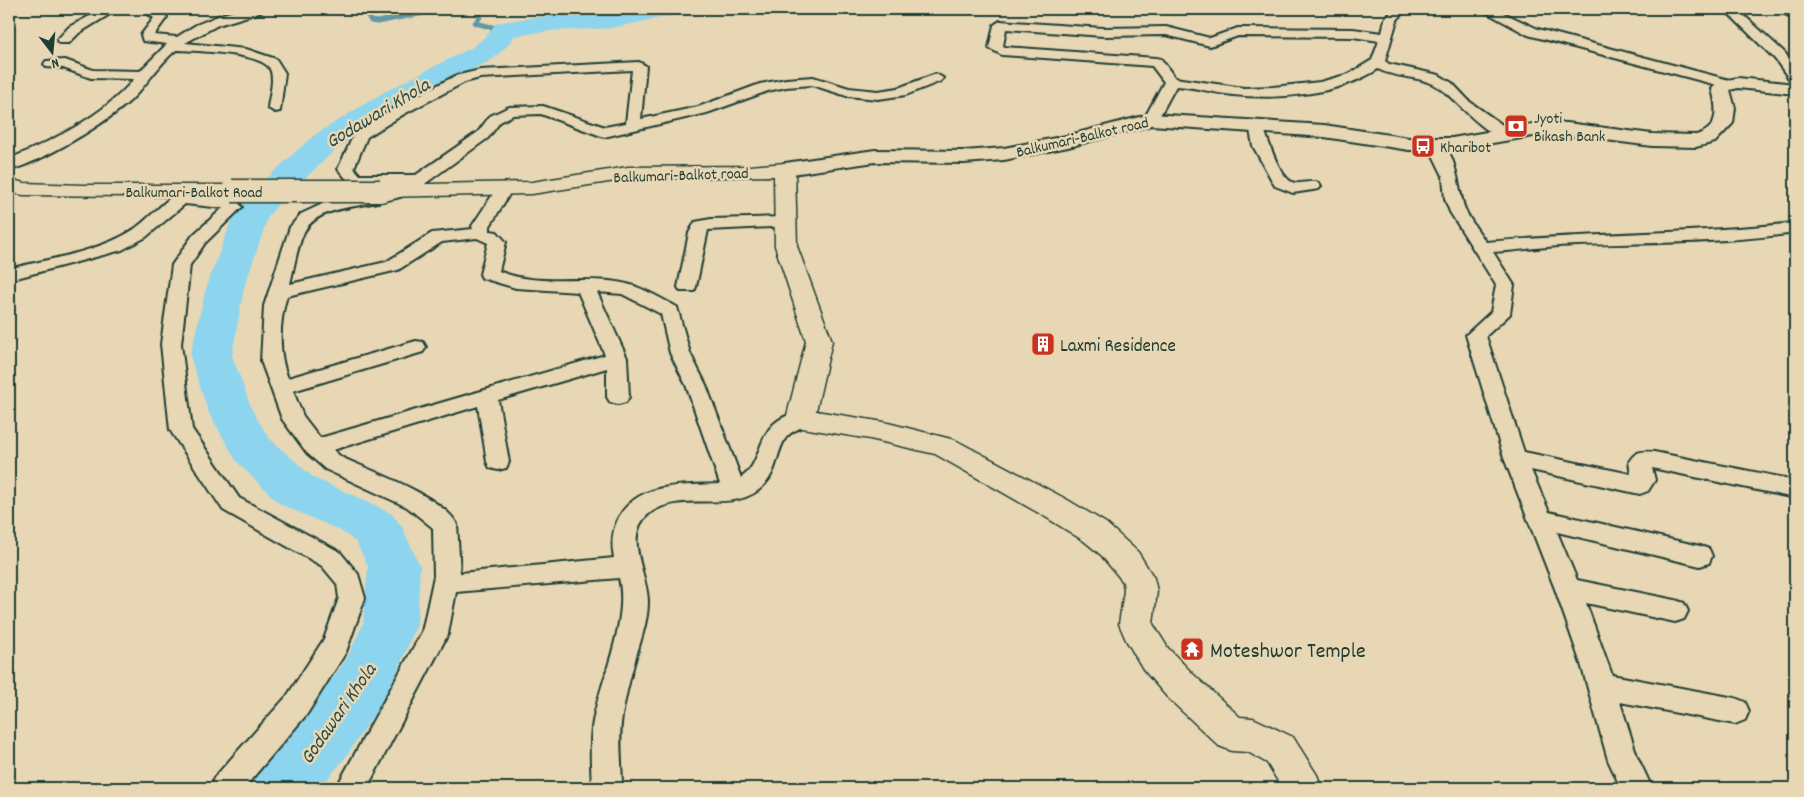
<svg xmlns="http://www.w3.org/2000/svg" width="1804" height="797" viewBox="0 0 1804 797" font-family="Dekko,sans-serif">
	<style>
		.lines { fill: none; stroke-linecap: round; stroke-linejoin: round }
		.stream { stroke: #6198a4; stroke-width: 5 }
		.river { fill: #8dd4ee; fill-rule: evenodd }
		.minor-casing { stroke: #1f3d34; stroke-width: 4 }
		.tertiary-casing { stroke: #1f3d34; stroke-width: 4 }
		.secondary-casing { stroke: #1f3d34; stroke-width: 3 }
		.minor { fill: #e8d7b4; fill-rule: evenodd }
		.tertiary { fill: #e8d7b4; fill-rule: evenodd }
		.secondary { fill: #e8d7b4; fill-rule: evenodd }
		.secondary-bridge-casing { stroke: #1f3d34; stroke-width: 25; stroke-linecap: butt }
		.secondary-bridge { stroke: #e8d7b4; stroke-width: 22 }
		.labels { text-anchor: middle; stroke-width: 5; stroke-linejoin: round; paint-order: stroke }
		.far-poi-label { font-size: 16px; fill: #1f3d34; stroke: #e8d7b4; text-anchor: start }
		.far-street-label { font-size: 16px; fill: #1f3d34; stroke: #e8d7b4 }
		.poi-label { font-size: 19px; fill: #1f3d34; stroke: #e8d7b4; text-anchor: start }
		.water-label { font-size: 20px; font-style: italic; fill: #2a4c47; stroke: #e8d7b4 }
		.near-poi-label { font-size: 22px; fill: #1f3d34; stroke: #e8d7b4; text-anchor: start }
	</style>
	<rect width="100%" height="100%" fill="#e8d7b4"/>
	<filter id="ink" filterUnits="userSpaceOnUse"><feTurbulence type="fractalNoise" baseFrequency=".02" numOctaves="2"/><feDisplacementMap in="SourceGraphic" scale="10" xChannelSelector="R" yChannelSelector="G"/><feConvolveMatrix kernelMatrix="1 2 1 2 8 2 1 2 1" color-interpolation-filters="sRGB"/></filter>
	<g filter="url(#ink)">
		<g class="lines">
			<g class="stream">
				<path d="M360,9L365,11L371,21L377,22L444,9"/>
				<path d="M478,9L480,17L475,23L504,30"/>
			</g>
			<path class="river" d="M630,9H682L678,14L612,28L550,31L514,36L508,45L493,59L404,104L335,150L277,205L268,217L244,288L232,356L252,410L269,438L314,478L375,505L392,514L402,527L420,566L417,624L396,675L388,693L345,758L320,788H250L259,767L303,718L347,658L363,624L368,566L356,542L341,531L280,504L237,462L208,411L190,356L206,288L233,216L253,191L313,136L384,92L473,47L488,34L495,24C539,13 586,17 630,9Z"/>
			<g class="minor-casing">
				<g id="minor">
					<path d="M103,9H118L79,33L69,43H59L57,40L69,27Z"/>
					<path d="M141,9H156L167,17L154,35L177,37L196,25L223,14L242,9H263L261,12L218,25L185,43L246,49L276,59L285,73L280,111L275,112L268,108C269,97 275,79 270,69C261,52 194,51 176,50C158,65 148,83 132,99C108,122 41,163 9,170V159C52,141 104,116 134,79L91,78L63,68L46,67L44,64L46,61L65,60L93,70L140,71L167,44L143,41L141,35L154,18Z"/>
					<path d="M1394,9H1407L1397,20L1385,61L1389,64L1439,75L1452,83L1470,102L1511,131L1514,134L1511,137C1490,143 1456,99 1440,88C1421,75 1397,79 1378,69C1338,95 1279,100 1233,95C1213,93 1195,87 1176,86L1158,119L1151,123L1144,119L1164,82L1152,66L1002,55L989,48L994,25L1000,21L1103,28L1166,27L1210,38L1238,28L1353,29L1382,33L1385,19ZM1006,29L1103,36L1166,35L1210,46L1238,36L1353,37L1379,41L1372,60L1349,74L1320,82L1273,87L1244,88L1175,78L1161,59L1156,58L1005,47L1003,46Z"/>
					<path d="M1480,9H1495L1538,29L1733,81L1735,84L1728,88L1528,35Z"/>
					<path d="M1724,9H1737L1785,53L1795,68V81L1790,80L1775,59Z"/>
					<path d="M1777,9H1791L1795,11V20Z"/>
					<path d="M639,62L646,66L641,119L698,107L760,84L786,79L813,77L849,88L878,91L898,88L936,74L943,78L941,81L906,95L878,99L847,96L812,85L786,87L768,91L707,113L604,137L541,114L513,115L500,122L488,138L426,183C397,212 323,196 304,232C297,247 294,268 290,284L386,262L432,233L473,229L472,226L499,185H511L513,188L490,226V231L497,232L506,242L499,271C536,287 578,276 617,282C639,285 658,297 677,307L690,353L706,385L741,478C765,461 755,427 789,415C796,412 800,411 808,414L811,419C805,429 791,429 785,439C776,454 777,471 765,484C736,517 683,488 650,513C621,535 648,573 648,602C648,623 639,644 634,664C629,681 625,699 622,716C618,740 622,764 622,788H592C591,764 589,739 594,716C603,675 629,618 619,578L456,592L448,634L367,788H336L422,632L434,576L433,528L407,507L325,469L307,453L282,419L261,361L264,306L290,227L301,214L329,201L405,186L356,185L350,183L338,169L355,132L394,108L455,76L480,70ZM632,70L626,123L605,127L543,106L509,107L490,116L478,132L416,175H360L354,168L367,137L404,114L465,82L480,78ZM477,238L488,243L480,274L482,278L516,288L578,292L605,355L320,438L303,416L293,391L423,352L426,347L423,342L416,341L288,378C278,354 279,321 287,296L398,270L442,242ZM597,292L622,294L661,314L670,353L686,385L720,484C685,486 639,481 619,517C612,531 611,543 614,558L460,573L457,524C442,496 371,471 341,457L333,450L478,406L487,462L490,468L498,470L506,468L509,462L498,400L607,368V397L610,402L618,404L626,402L629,397L627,358Z"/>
					<path d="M1256,121L1263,125C1267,138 1280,181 1295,183C1303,184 1311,180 1319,183L1321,186L1319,189L1293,193L1275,186L1253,146L1249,125Z"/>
					<path d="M1436,140C1457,146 1458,193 1465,209C1470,221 1479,232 1486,242C1589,233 1692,234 1795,223V233C1723,243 1650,243 1577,245C1549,246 1521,250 1493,252L1514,285L1510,314L1486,336L1524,452L1631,474L1629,462C1635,451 1642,451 1654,452L1795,480V498L1652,468L1655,480L1648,491L1640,494L1531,470L1549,512L1700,546L1709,549L1712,556L1709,563L1700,566L1557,532L1577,580L1675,600L1684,603L1688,611L1684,619L1675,622L1586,603L1612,675L1735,698L1745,702L1749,711L1745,720L1735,724L1620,702L1637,756L1652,788H1621L1608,760L1581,664L1555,589L1504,458L1466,335L1491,312L1496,285L1450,212L1445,199L1443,176L1428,145Z"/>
					<path d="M191,186L197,188L199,191L196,196C210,197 234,194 242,207L205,243L190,265L181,344L192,429L239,498L340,552L358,574L365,598L346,652L307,714L244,788H210L214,778L287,696L324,639L339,598L337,584L322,566L223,510L170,430L161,344L172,265L193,235L223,208L185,204L146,237L122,250L9,280V269C48,259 99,252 133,230C151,218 172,191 191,186Z"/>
					<path d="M784,217L790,218L793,222L790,226L708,230L696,287L694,291H680L678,287L689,233L695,222L711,219Z"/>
				</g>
			</g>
			<g class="tertiary-casing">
				<path id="tertiary" d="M1738,78L1795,84V94L1738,88L1730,90L1735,108L1733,123L1715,142L1696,147L1652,146L1567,135H1539L1452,150H1409L1324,137L1151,125L1068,147L1004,160L964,163L875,162L785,175L778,173L775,169L778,165L785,163L875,150L964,151L1004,148L1066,136L1151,114L1324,125L1409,138H1452L1539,123H1567L1652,134L1696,135C1720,129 1717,108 1712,89L1717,82Z"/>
			</g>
			<g class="secondary-casing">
				<g id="secondary">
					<path d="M785,163L792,165L795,169L797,246L832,341L816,411L884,422L955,440L1066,499L1106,523L1138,552L1154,578L1157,591L1153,624L1168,648L1193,674L1240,717L1253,718L1293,737L1317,775L1322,788H1282L1267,763L1248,752L1232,751L1219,746L1167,697L1143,669L1126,640L1119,624L1124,591L1123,582L1101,555L1084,541L1044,516L935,454L870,439L790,426L786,419L806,341L775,246L774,176L628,179L532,194L380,197L372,196L369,191L372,186L380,185L532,182L628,167L750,166Z"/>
					<path d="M9,179L24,183L83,185H232L240,186L243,191L240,196L232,197L23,195L9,192Z"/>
				</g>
			</g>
			<use href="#minor" class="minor"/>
			<use href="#tertiary" class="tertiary"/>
			<use href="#secondary" class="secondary"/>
			<g class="secondary-bridge-casing">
				<path id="secondary-bridge" d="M232,191H380"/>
			</g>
			<use href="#secondary-bridge" class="secondary-bridge"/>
		</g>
	</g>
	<defs>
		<g id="bank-square" transform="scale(1.25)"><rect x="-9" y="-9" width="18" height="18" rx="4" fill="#c8321e" stroke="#e8d7b4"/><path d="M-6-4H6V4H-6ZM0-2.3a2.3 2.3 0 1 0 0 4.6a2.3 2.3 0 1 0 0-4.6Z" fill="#fff"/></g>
		<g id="bus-square" transform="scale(1.25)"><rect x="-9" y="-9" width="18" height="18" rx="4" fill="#c8321e" stroke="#e8d7b4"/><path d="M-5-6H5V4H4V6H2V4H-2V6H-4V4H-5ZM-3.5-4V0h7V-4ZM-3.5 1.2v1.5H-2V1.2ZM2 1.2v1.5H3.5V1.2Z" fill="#fff"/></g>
		<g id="building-square" transform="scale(1.25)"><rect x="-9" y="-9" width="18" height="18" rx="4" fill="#c8321e" stroke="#e8d7b4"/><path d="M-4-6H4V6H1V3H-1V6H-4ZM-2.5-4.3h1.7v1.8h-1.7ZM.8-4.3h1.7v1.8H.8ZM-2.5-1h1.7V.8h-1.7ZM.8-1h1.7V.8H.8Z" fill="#fff"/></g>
		<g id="temple-square" transform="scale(1.25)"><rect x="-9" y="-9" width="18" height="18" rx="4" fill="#c8321e" stroke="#e8d7b4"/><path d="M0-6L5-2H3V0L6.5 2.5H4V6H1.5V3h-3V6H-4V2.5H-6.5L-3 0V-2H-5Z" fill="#fff"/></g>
	</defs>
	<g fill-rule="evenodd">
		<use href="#bank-square" x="1516" y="126"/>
		<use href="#bus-square" x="1423" y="146"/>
		<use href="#building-square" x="1043" y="344"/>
		<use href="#temple-square" x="1192" y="649"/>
	</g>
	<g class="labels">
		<g class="far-poi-label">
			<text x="1534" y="123">Jyoti<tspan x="1534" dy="18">Bikash Bank</tspan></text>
			<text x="1440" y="152">Kharibot</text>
		</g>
		<g class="far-street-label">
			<text transform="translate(1082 136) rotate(-13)" y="6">Balkumari-Balkot road</text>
			<text transform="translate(681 174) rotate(-2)" y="6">Balkumari-Balkot road</text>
			<text x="194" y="197">Balkumari-Balkot Road</text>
		</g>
		<g class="poi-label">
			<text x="1060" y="351">Laxmi Residence</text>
		</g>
		<g class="water-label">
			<text transform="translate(377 112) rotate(-31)" y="7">Godawari Khola</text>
			<text transform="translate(337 713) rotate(-55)" y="7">Godawari Khola</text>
		</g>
		<g class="near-poi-label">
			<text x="1210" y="657">Moteshwor Temple</text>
		</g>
	</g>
	<rect width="1804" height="797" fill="none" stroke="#e8d7b4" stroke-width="30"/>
	<rect x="15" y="15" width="1774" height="767" fill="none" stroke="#1f3d34" stroke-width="2" filter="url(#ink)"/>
	<g transform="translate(52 52) rotate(164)" stroke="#e8d7b4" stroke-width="4" paint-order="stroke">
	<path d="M0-4L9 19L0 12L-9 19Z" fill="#1f3d34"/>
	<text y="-8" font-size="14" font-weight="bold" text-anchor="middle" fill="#1f3d34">N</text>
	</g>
</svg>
